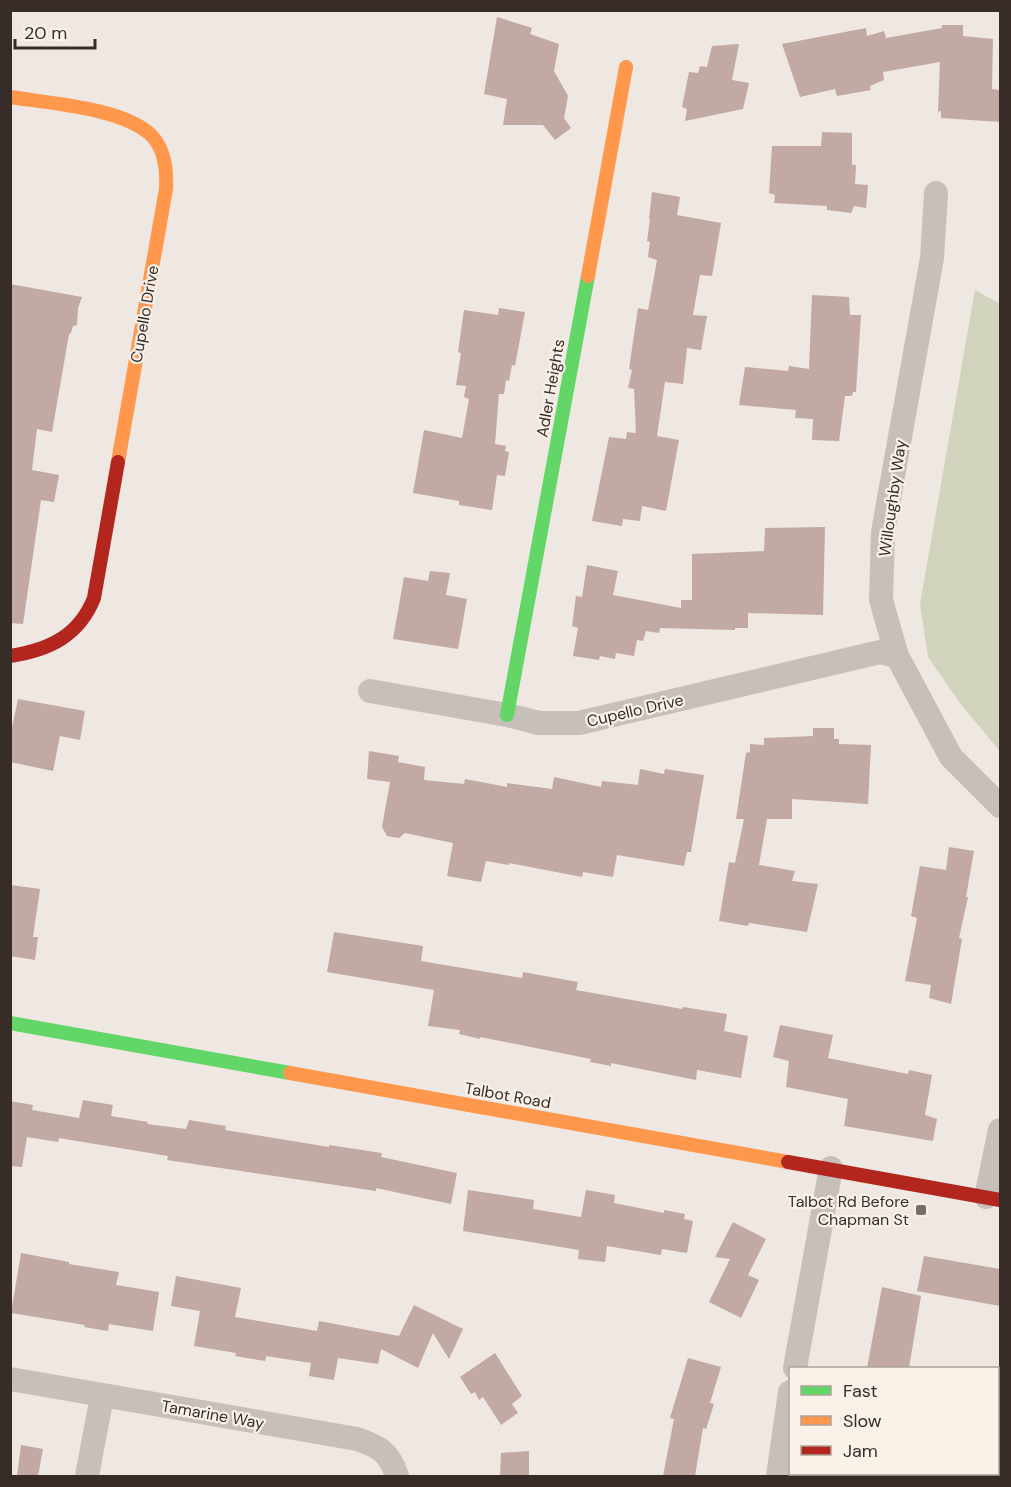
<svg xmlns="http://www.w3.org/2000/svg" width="1011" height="1487" viewBox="0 0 1011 1487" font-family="'DM Sans',sans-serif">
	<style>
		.green { fill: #d1d3bc }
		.building { fill: #c2a9a3 }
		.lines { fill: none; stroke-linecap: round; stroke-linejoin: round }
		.street { stroke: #c7bfba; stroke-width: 24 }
		.fast { stroke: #63d668; stroke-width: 14 }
		.slow { stroke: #ff974d; stroke-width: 14 }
		.jam { stroke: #b3261e; stroke-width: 14 }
		.poi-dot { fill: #786d69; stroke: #faf1e9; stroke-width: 2 }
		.labels { text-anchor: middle; stroke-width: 4.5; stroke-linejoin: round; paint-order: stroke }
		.street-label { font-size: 16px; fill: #382c28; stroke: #faf1e9 }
		.poi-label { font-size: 16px; fill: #382c28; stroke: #faf1e9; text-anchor: end }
	</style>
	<rect width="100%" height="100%" fill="#eee7e2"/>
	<path class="green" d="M975,290L1000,304V751L962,706L928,657L920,604Z"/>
	<g class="building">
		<path d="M497,17L532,28L530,34L559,44L554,71L568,96L564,118L571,128L555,140L543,125H503L507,99L484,94Z"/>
		<path d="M942,25H963V36L993,39L992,89L1000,90V122L941,118V111L938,112L940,62L883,72L884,80L870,86L871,90L837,96L835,89L800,97L782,44L866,28L867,36L884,31L886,38L942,28Z"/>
		<path d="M739,44L732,80L749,83L743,109L685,121L687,109L682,107L689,72L698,73L700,66L707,67L712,46Z"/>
		<path d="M822,132L852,133V165H856L855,184L868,185L866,208L854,206L851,213L827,210V206L774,203L775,195L769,193L772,146H821Z"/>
		<path d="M652,192L680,197L677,215L721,223L712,276L700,275L693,315L707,316L701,350L687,348L683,384L665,382L657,436L679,440L666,511L642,506L640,521L623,519L622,526L592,521L609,437L626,439L627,432L636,433L634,389L628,388L632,370L629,369L638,308L648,310L657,260L648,257L650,242L647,241L650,219H649Z"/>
		<path d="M10,284L82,297L78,308L77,325L73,326L71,333L69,334L52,432L37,429L32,470L59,475L54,502L41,500L23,624L10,623Z"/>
		<path d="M812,295L849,297L850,315H861L856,392H853L852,396H845L839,441L812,440L813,419L795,418L796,410L739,405L745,367L788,371L789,366L809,369Z"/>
		<path d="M499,308L525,312L515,366L512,365L509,381L506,380L504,394H499L495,444L506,446L505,451L509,452L505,476L497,475L492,510L459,505V501L413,493L424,430L462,438L469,399L464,397L466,386L456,385L461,353L458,352L464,310L498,315Z"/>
		<path d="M825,527L823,615L748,613V628H735V630L660,628L659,633L646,631L643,641L637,640L634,656L616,653L615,659L600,656L599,660L573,656L578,628L572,626L576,596L582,597L587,565L618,571L613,595L681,608V600H692V554L764,551L765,528Z"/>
		<path d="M430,571L450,573L446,595L467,599L458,649L393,639L404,577L428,581Z"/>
		<path d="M18,699L85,711L80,740L60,736L53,771L10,762V737Z"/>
		<path d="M813,728H834V739H839V744L871,745L868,804L792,799V819H767L759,865L795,871L792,881L818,884L807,932L749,923L748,926L719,921L729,862L735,863L744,819H736L746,753L750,752V744L764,745V738L813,736Z"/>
		<path d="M369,751L399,756L398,762L425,767L424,780L464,784L465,779L507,787V783L552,789L554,777L601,787L602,781L638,785L640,769L664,774L665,769L704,775L691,852H687L684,866L617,855L613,877L583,872L582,877L509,863V865L486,861L481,882L447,876L453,843L405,833L399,838L387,836L382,827L390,782L367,779Z"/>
		<path d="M949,847L974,851L966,897H968L959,938L962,939L951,1004L929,998L931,985L905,981L917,918L911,916L920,866L946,870Z"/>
		<path d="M10,885L40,889L33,937H38L35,960L10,956Z"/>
		<path d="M334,932L423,946L421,961L522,978L523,972L578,982L576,990L682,1009L683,1007L727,1014L724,1031L748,1036L741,1078L697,1070L696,1080L611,1063V1066L590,1062L591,1059L480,1037V1039L459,1034L460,1030L428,1026L434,990L327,972Z"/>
		<path d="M780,1025L833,1035L828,1058L908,1074L909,1070L932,1075L925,1115L937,1119L933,1141L844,1126L848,1099L786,1087L789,1061L773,1057Z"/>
		<path d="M83,1100L113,1105L111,1116L148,1122L147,1124L186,1129L189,1120L226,1126L225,1130L329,1147V1145L382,1153L381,1157L457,1173L451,1204L376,1188V1191L167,1160L168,1156L59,1138L58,1142L27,1137L22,1167L10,1166V1101L33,1105L32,1110L79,1118Z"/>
		<path d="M468,1190L534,1200L533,1209L581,1217L586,1190L615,1195L614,1203L664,1213V1210L685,1214L684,1219L693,1221L687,1253L662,1249L661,1255L607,1246L605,1262L578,1259L579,1250L463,1231Z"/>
		<path d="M733,1222L766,1239L748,1275L759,1280L741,1318L709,1302L730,1259L715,1257Z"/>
		<path d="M21,1253L69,1262V1264L119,1272L116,1285L159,1292L153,1331L109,1324L108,1331L84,1327L85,1325L11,1313Z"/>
		<path d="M924,1256L1000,1269V1306L917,1291Z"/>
		<path d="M176,1276L241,1288L235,1317L317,1331L319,1321L399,1336L414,1305L463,1329L449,1359L433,1333L418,1368L381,1349L378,1364L338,1358L334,1380L309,1376L311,1363L266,1356L265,1361L235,1356L236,1353L194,1346L200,1311L171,1306Z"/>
		<path d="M882,1287L921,1296L909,1368H867Z"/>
		<path d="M495,1353L522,1396L512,1404L518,1413L501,1425L483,1397L479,1400L475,1392L471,1394L460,1377Z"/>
		<path d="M688,1358L721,1367L710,1403L714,1404L706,1429L703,1428L695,1476H663L674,1419L670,1418Z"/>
		<path d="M21,1445L43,1449L38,1476H17Z"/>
		<path d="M529,1451V1476H500L501,1453Z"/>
	</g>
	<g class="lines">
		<g class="street">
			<path d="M936,193L932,258L883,532L881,600L897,656L951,757L1000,806"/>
			<path d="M370,691L507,715L539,723H579L880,652L897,656"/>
			<path d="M986,1197L1000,1130"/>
			<path d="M795,1368L831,1168"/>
			<path d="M10,1379L357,1439C380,1447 389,1452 397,1476"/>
			<path d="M87,1476L102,1396"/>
			<path d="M778,1476L790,1392"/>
		</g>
		<g class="fast">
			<path d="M507,715L588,276"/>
			<path d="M10,1023L290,1073"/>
		</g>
		<g class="slow">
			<path d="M10,97C48,103 125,108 152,136C165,150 167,171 166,189L118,462"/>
			<path d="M588,276L626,67"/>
			<path d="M290,1073L788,1162"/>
		</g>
		<g class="jam">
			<path d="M10,656C49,650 79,636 94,598L118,462"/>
			<path d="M788,1162L1000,1200"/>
		</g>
	</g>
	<rect class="poi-dot" x="915" y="1204" width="12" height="12" rx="3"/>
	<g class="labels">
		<g class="street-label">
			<text transform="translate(144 314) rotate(-80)" y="6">Cupello Drive</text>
			<text transform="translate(550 388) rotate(-80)" y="6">Adler Heights</text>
			<text transform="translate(892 498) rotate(-82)" y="6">Willoughby Way</text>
			<text transform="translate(635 710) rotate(-13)" y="6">Cupello Drive</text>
			<text transform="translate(508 1095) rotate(10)" y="6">Talbot Road</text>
			<text transform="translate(213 1414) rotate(10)" y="6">Tamarine Way</text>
		</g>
		<g class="poi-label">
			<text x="909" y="1207">Talbot Rd Before<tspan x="909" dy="18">Chapman St</tspan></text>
		</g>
	</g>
	<rect width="1011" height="1487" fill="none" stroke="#382c28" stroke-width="24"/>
	<rect x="789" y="1367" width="210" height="108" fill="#faf1e9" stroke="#aca29c" stroke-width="1.5"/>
	<rect x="801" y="1386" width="30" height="9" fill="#63d668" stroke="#aca29c" stroke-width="1.5"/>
	<text x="843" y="1397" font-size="18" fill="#382c28">Fast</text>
	<rect x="801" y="1416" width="30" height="9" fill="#ff974d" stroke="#aca29c" stroke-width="1.5"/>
	<text x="843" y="1427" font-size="18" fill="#382c28">Slow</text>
	<rect x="801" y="1446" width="30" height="9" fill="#b3261e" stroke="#aca29c" stroke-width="1.5"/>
	<text x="843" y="1457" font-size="18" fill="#382c28">Jam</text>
	<path d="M15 39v9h80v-9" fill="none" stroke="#382c28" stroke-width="3"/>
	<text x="24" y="39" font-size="18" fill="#382c28" stroke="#faf1e9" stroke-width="4.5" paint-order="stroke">20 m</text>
</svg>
